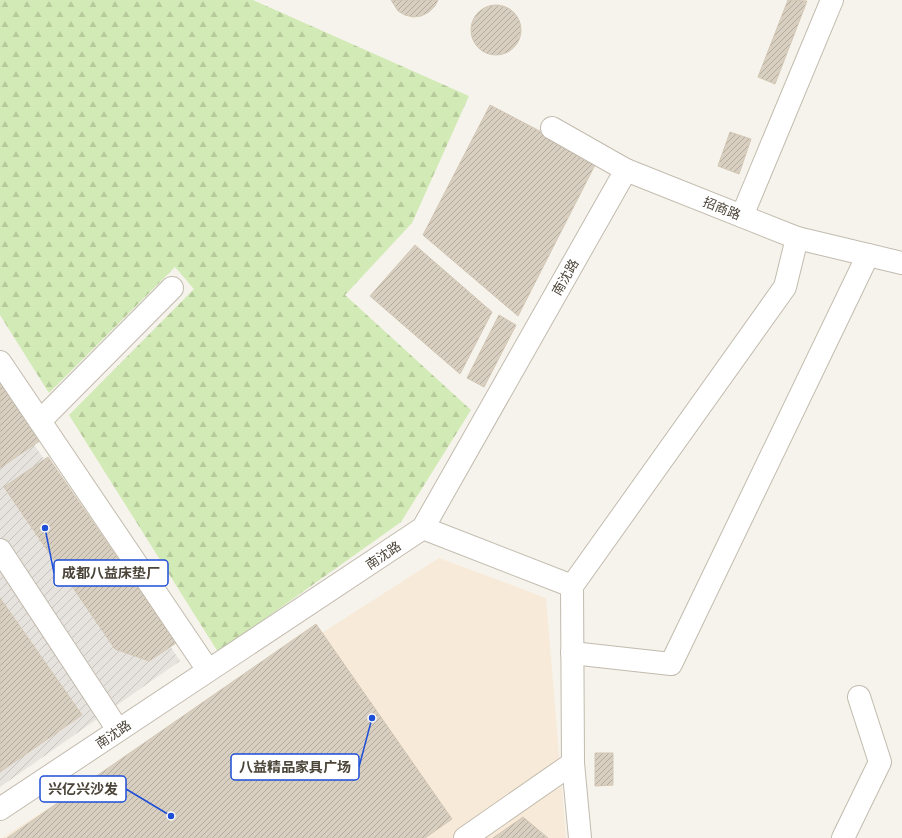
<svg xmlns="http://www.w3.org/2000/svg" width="902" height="838" viewBox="0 0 902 838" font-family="'Public Sans','Noto Sans SC',sans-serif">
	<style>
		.commercial { fill: #f7ead8 }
		.industrial { fill: url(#industrial-furrows) }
		.forest { fill: url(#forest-firs) }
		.building { fill: url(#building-hatch); stroke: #d3c7b4 }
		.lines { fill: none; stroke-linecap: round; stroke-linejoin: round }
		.minor-casing { stroke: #c2bbae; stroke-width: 24 }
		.minor { stroke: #fff; stroke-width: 22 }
		.labels { text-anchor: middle; stroke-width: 3.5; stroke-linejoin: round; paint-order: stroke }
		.street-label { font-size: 13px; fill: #4b4439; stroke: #fff }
		.leader { fill: none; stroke: #1d4ed8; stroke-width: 1.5 }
		.callout-dot { fill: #1d4ed8; stroke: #fff; stroke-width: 1.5 }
		.callout { fill: #fff; stroke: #1d4ed8; stroke-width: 1.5 }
		.callout-label { font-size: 14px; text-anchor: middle; font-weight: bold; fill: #4b4439 }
	</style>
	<defs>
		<pattern id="industrial-furrows" width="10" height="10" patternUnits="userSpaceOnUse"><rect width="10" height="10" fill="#e6e2dd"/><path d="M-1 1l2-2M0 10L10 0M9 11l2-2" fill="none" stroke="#c7c3be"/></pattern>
		<pattern id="forest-firs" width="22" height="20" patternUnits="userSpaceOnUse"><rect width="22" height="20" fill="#d2eab5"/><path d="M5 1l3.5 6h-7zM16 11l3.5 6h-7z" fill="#b6ca9c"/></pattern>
		<pattern id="building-hatch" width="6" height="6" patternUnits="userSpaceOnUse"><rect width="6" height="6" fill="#d8cfc1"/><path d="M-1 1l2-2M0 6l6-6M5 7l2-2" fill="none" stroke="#b1aa9e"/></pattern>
	</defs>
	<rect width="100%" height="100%" fill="#f6f3ec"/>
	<path class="commercial" d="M439,558L546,598L566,838H2Z"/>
	<path class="industrial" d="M0,394L180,661L0,787Z"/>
	<path class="forest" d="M0,0H253L469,96L412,223L345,295L471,410L401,522L218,652L69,415L194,289L175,267L49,393L0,315Z"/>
	<g class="building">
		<path d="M391,0H438L435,6L429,12L421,16L413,17L405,15L398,11Z"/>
		<path d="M788,0L807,1L775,84L758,77Z"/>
		<circle cx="496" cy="30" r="25"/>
		<path d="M490,105L597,161L518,316L423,235Z"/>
		<path d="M730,132L751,139L739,174L718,166Z"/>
		<path d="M415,245L492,312L460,374L370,296Z"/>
		<path d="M499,315L516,325L484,387L467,378Z"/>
		<path d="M0,381L41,440L0,468Z"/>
		<path d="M48,457L176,643L149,661L115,649L4,487Z"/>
		<path d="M0,598L82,715L0,772Z"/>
		<path d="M316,624L452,819L425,838H7Z"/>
		<path d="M595,753H613V785L595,786Z"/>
		<path d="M523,817L548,838H493Z"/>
	</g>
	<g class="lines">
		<g class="minor-casing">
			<g id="minor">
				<path d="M552,128L626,170L797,238L902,263"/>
				<path d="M742,216L832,0"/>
				<path d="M0,362L208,670"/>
				<path d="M40,421L172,288"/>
				<path d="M423,528L572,586L573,763L580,838"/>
				<path d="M0,550L118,730"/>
				<path d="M572,586L785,287L797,238"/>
				<path d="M572,653L671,664L868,255"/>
				<path d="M0,809L423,528L626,170"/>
				<path d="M465,838L573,763"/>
				<path d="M843,838L880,762L859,697"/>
			</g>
		</g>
		<use href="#minor" class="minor"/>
	</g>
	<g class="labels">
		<g class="street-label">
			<text transform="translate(722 208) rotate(22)" y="5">招商路</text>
			<text transform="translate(565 277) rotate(-60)" y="5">南沈路</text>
			<text transform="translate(383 555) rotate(-34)" y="5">南沈路</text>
			<text transform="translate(113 734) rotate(-34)" y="5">南沈路</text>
		</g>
	</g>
	<path class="leader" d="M45 528L54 573M372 718L359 767M171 816L126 789"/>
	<g class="callout-dot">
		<circle cx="45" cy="528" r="4"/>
		<circle cx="372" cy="718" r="4"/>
		<circle cx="171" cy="816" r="4"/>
	</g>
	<g class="callout">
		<rect x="54" y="560" width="114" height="26" rx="4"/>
		<rect x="231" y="754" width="128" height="26" rx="4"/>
		<rect x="40" y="776" width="86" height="26" rx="4"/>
	</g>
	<g class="callout-label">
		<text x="111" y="578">成都八益床垫厂</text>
		<text x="295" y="772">八益精品家具广场</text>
		<text x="83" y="794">兴亿兴沙发</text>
	</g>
</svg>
